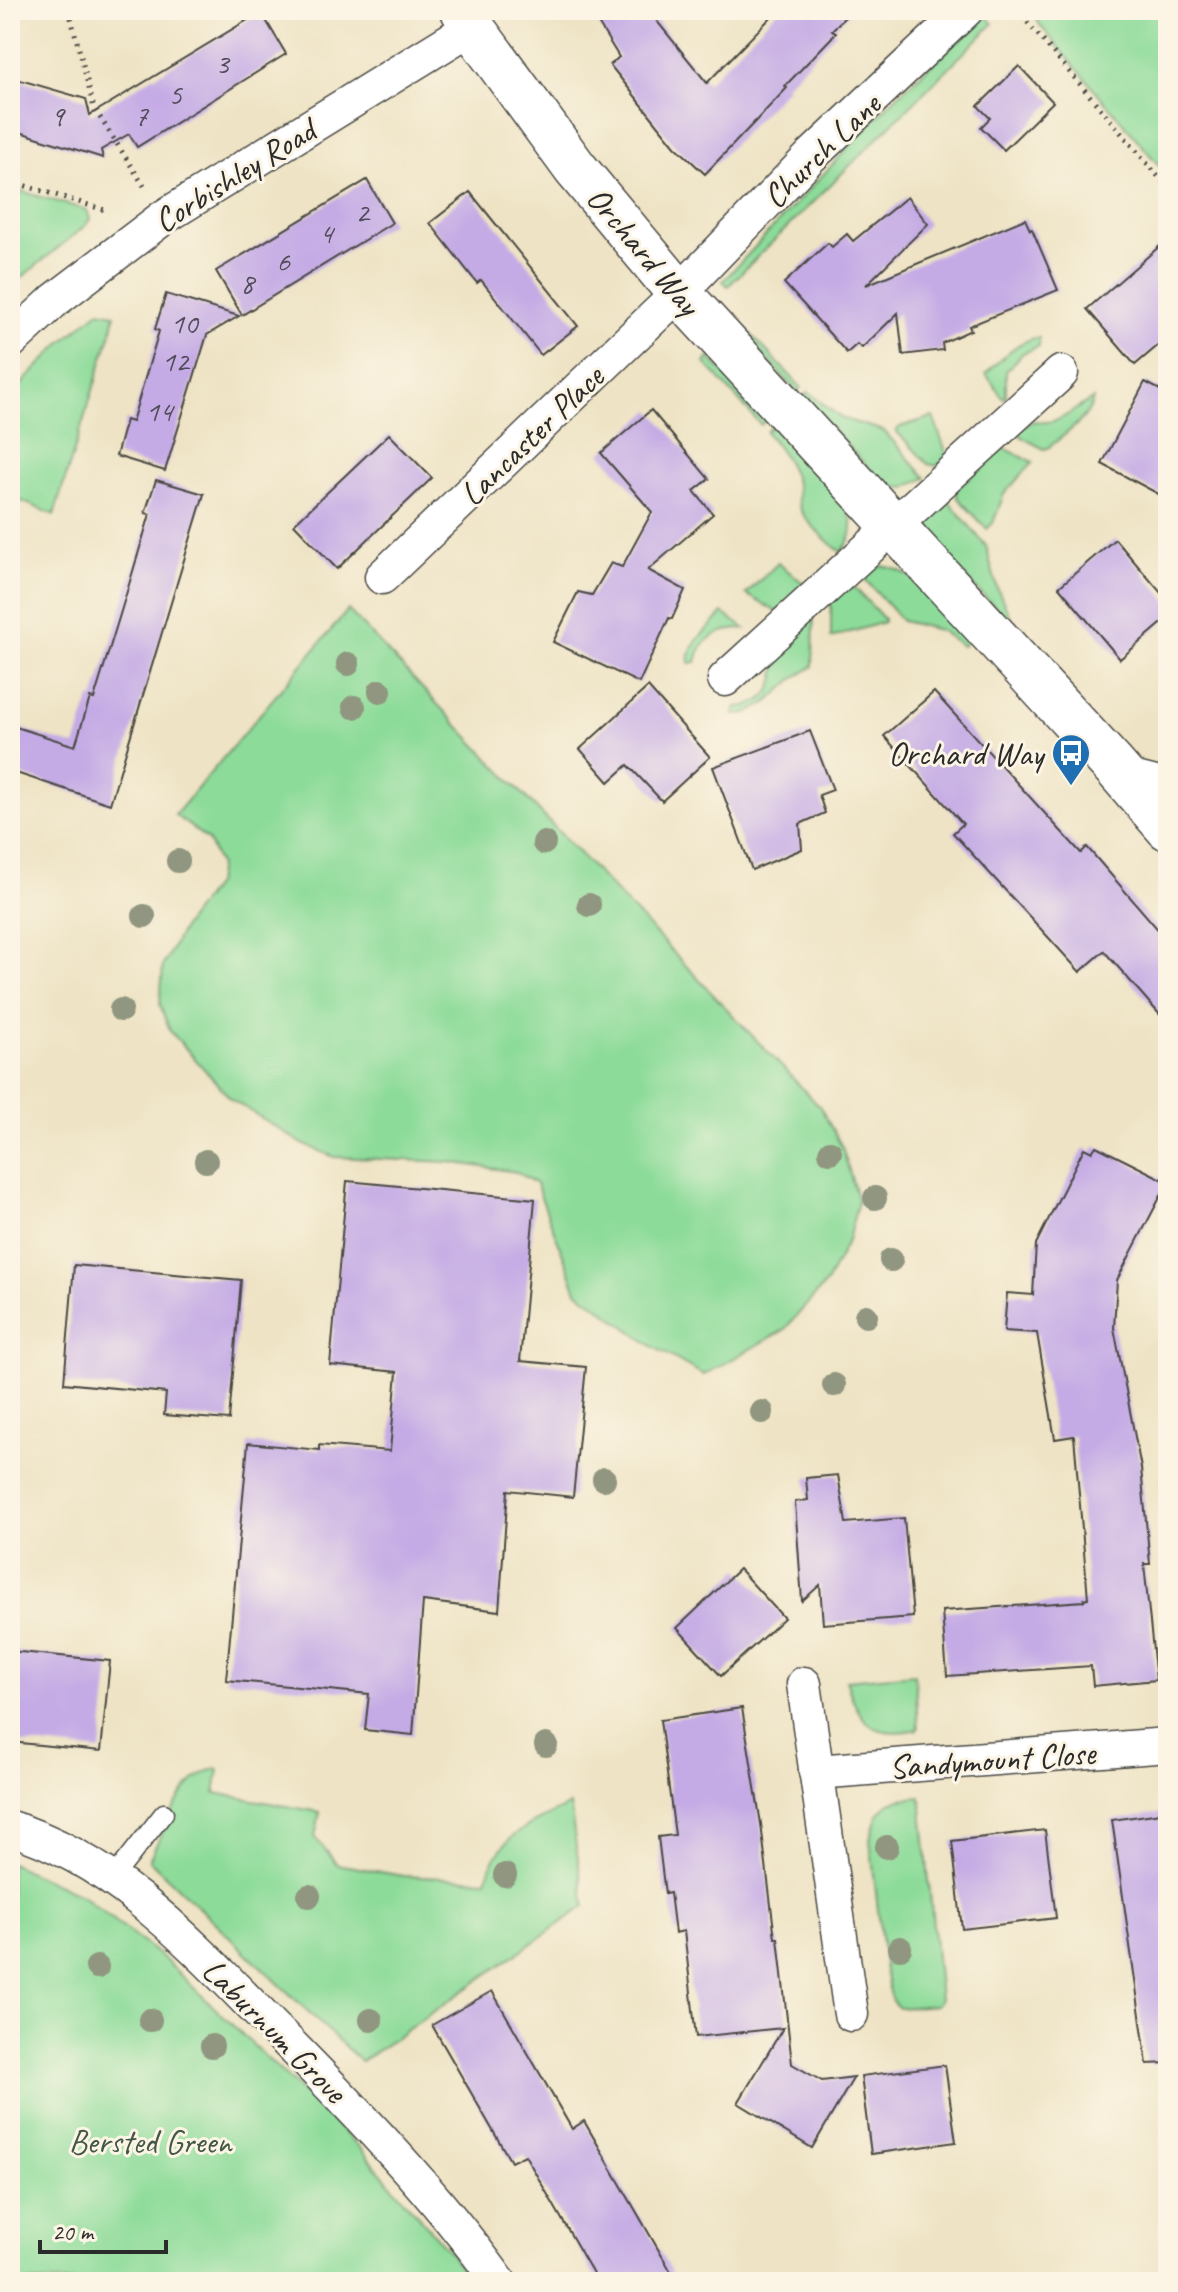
<svg xmlns="http://www.w3.org/2000/svg" width="1178" height="2292" viewBox="0 0 1178 2292" font-family="Caveat,sans-serif">
	<style>
		.green { fill: #8cdb99; stroke: #5c8362; stroke-width: 2 }
		.building { fill: #c4abe5 }
		.lines { fill: none; stroke-linecap: round; stroke-linejoin: round }
		.lane-casing { stroke: #484742; stroke-width: 21 }
		.street-casing { stroke: #484742; stroke-width: 37 }
		.secondary-casing { stroke: #484742; stroke-width: 47 }
		.path { stroke: #484742; stroke-width: 5; stroke-dasharray: 2 6; stroke-linecap: butt }
		.lane { stroke: #fff; stroke-width: 18 }
		.street { stroke: #fff; stroke-width: 34 }
		.secondary { stroke: #fff; stroke-width: 44 }
		.tree { fill: #90967f }
		.labels { text-anchor: middle; stroke-width: 6; stroke-linejoin: round; paint-order: stroke }
		.number-label { font-size: 30px; fill: #514b5a }
		.street-label { font-size: 34px; fill: #2b2b2b; stroke: #fcf5e5 }
		.poi-label { font-size: 34px; fill: #2b2b2b; stroke: #fcf5e5; text-anchor: end }
		.park-label { font-size: 34px; fill: #435746; stroke: #fcf5e5 }
	</style>
	<rect width="100%" height="100%" fill="#fcf5e5"/>
	<filter id="ink" filterUnits="userSpaceOnUse"><feTurbulence type="fractalNoise" baseFrequency=".0125" numOctaves="2"/><feDisplacementMap in="SourceGraphic" scale="16" xChannelSelector="R" yChannelSelector="G"/><feConvolveMatrix kernelMatrix="1 2 1 2 8 2 1 2 1" color-interpolation-filters="sRGB"/></filter>
	<filter id="wash" filterUnits="userSpaceOnUse"><feTurbulence type="fractalNoise" baseFrequency=".006" numOctaves="4" result="noise"/><feDisplacementMap in="SourceGraphic" scale="32" xChannelSelector="R" yChannelSelector="G"/><feGaussianBlur stdDeviation="1.8" result="paint"/><feColorMatrix in="noise" values="0 0 0 0 0 0 0 0 0 0 0 0 0 0 0 0 0 1.4 0 .05"/><feComposite in="paint" operator="in"/></filter>
	<g filter="url(#wash)">
		<rect width="100%" height="100%" fill="#eee3c4"/>
		<g class="green">
			<path d="M1034,10H1168V176L1039,24Z"/>
			<path d="M985,14L993,24L728,286L723,281L893,100Z"/>
			<path d="M10,188L87,210L90,219L85,226L10,287Z"/>
			<path d="M99,311L115,314L112,329L54,515L10,496V396L62,342Z"/>
			<path d="M745,328L801,387L797,392L741,331Z"/>
			<path d="M1039,337V346L1023,353L1006,371V398H1003L986,374C1002,358 1016,341 1039,337Z"/>
			<path d="M709,357L766,419L761,425L705,363Z"/>
			<path d="M808,392L841,418L884,431L926,478L905,488L885,486L803,398Z"/>
			<path d="M1093,399C1089,420 1064,434 1048,448L1044,449L1023,438L1017,430L1034,421C1061,427 1071,409 1093,399Z"/>
			<path d="M933,417L948,457L937,466L928,464L896,431L900,427Z"/>
			<path d="M772,425C787,442 846,501 850,516C855,531 850,540 842,552C831,546 802,518 799,506C797,500 798,493 797,487C792,465 780,449 766,432Z"/>
			<path d="M1004,448L1033,462L1004,494L993,523L987,529L958,498L956,489Z"/>
			<path d="M947,499L986,546L997,588L1010,616L1008,620C990,601 935,553 931,530C928,515 936,507 947,499Z"/>
			<path d="M778,563L807,586L777,612L746,594Z"/>
			<path d="M880,566C918,567 945,615 968,641L962,646L939,630L902,621L862,576Z"/>
			<path d="M847,585L855,588L884,619V622L831,638V599Z"/>
			<path d="M348,610L820,1107L842,1147L858,1201L848,1240L827,1282L784,1330L704,1375L652,1346L577,1291L536,1184L517,1172L449,1162L334,1157L303,1144L231,1099L170,1031L160,1005L163,965L184,926L216,883L219,865L208,840L175,815Z"/>
			<path d="M723,613L745,629C721,629 701,636 696,662L689,663C689,640 710,629 723,613Z"/>
			<path d="M814,615L813,666C808,671 802,672 796,677C775,694 763,713 734,715L737,707C773,704 778,681 776,651Z"/>
			<path d="M915,1674L918,1729C872,1740 858,1721 846,1680Z"/>
			<path d="M219,1769L215,1793L320,1812L315,1837L337,1864L403,1876L486,1880C499,1834 531,1824 570,1805L585,1906L361,2062L149,1860C164,1831 183,1771 219,1769Z"/>
			<path d="M921,1797L940,2000L936,2005L899,2008L892,2001L885,1972L870,1839L878,1814L888,1804L900,1799Z"/>
			<path d="M10,1863L83,1896L165,1960L358,2146L446,2248L470,2282H10Z"/>
		</g>
		<g id="blocks">
			<g class="building">
				<path d="M590,10H648L707,83L778,10H852L832,30L836,33L785,86L787,88L705,174L675,146L610,65L619,57Z"/>
				<path d="M261,12L286,54L137,147L129,134L101,150L103,158L10,129V77L86,99L90,115Z"/>
				<path d="M1019,66L1053,102L1004,150L981,127L990,118L978,106Z"/>
				<path d="M367,180L392,223L242,315L216,271Z"/>
				<path d="M470,192L578,326L541,355L481,280L477,283L430,223Z"/>
				<path d="M907,197L928,224L866,285L1025,219L1030,230L1032,229L1058,290L969,326L971,330L942,343L943,350L903,355L898,313L862,348L857,344L847,353L784,283L828,243L832,247L847,234L853,241Z"/>
				<path d="M1168,239V337L1135,365L1087,309Z"/>
				<path d="M166,294L239,316L207,335L165,471L116,456L126,420L132,422L159,331L155,329Z"/>
				<path d="M1145,382L1168,394V499L1102,464Z"/>
				<path d="M651,410L709,479L694,491L713,514L648,570L685,590L672,619L669,618L639,683L553,642L578,592L592,595L611,563L622,567L652,512L601,453Z"/>
				<path d="M389,434L432,478L337,569L294,524Z"/>
				<path d="M156,480L204,494L110,804L10,771V725L75,746L90,698L94,699L122,608L150,514L145,513Z"/>
				<path d="M1115,539L1168,601V618L1120,659L1059,587Z"/>
				<path d="M648,687L710,757L662,801L628,765L609,782L580,749Z"/>
				<path d="M934,692L1081,853L1087,847L1168,941V1024L1104,951L1080,972L953,833L963,824L884,736Z"/>
				<path d="M810,731L833,790L819,795L825,813L800,824L802,849L752,870L713,767Z"/>
				<path d="M1096,1146L1168,1182L1117,1280L1114,1328L1141,1468L1150,1564H1144L1156,1680L1093,1686L1091,1666L947,1676L942,1611L1084,1601V1599L1088,1598L1074,1436L1055,1439L1037,1333L1004,1331L1007,1293L1033,1295L1036,1244L1084,1148L1092,1152Z"/>
				<path d="M347,1181L535,1199L520,1361L586,1367L573,1497L508,1490L499,1611L423,1601L413,1735L365,1730L369,1694L226,1680L248,1443L319,1450V1445L390,1451L397,1372L330,1365Z"/>
				<path d="M74,1265L241,1280L229,1420L164,1415L166,1393L64,1383Z"/>
				<path d="M838,1475L846,1523L904,1518L913,1617L823,1624L820,1585L802,1601L795,1502L808,1500L806,1478Z"/>
				<path d="M739,1569L784,1618L721,1676L677,1628Z"/>
				<path d="M10,1651L110,1661L101,1751L10,1742Z"/>
				<path d="M742,1708L761,1824L775,1938H778L792,2064L822,2081L854,2077L812,2148L738,2103L783,2028L696,2037L684,1931L675,1933L670,1893L665,1894L658,1837L675,1835L660,1720Z"/>
				<path d="M1168,1812V2063L1147,2064L1112,1820Z"/>
				<path d="M1045,1830L1056,1918L962,1929L952,1841Z"/>
				<path d="M492,1991L572,2129L584,2121L677,2282H598L525,2155L511,2162L432,2025Z"/>
				<path d="M945,2065L956,2142L871,2154L861,2076Z"/>
			</g>
		</g>
	</g>
	<g filter="url(#ink)">
		<use href="#blocks" fill-opacity="0" stroke="#484742" stroke-width="2"/>
		<g class="lines">
			<g class="lane-casing">
				<g id="lane">
					<path d="M1129,769L1168,779"/>
					<path d="M113,1878L164,1813"/>
				</g>
			</g>
			<g class="street-casing">
				<g id="street">
					<path d="M10,342L55,300L164,217L472,27"/>
					<path d="M382,577L679,293L811,156L966,10"/>
					<path d="M725,679L1061,373"/>
					<path d="M804,1684L851,2014"/>
					<path d="M816,1772L1168,1745"/>
					<path d="M10,1828C121,1861 203,1957 282,2036C359,2114 435,2193 499,2282"/>
				</g>
			</g>
			<g class="secondary-casing">
				<path id="secondary" d="M463,10L472,27L575,168L679,293L1114,766L1168,828"/>
			</g>
			<g class="path">
				<path d="M69,10L94,108L144,186"/>
				<path d="M1017,10L1168,188"/>
				<path d="M10,181L108,211"/>
			</g>
			<use href="#lane" class="lane"/>
			<use href="#street" class="street"/>
			<use href="#secondary" class="secondary"/>
		</g>
		<g class="tree">
			<circle cx="348" cy="664" r="12"/>
			<circle cx="380" cy="691" r="12"/>
			<circle cx="354" cy="707" r="12"/>
			<circle cx="544" cy="843" r="12"/>
			<circle cx="178" cy="861" r="12"/>
			<circle cx="589" cy="905" r="12"/>
			<circle cx="144" cy="916" r="12"/>
			<circle cx="121" cy="1010" r="12"/>
			<circle cx="830" cy="1152" r="12"/>
			<circle cx="206" cy="1161" r="12"/>
			<circle cx="875" cy="1198" r="12"/>
			<circle cx="891" cy="1260" r="12"/>
			<circle cx="866" cy="1316" r="12"/>
			<circle cx="834" cy="1385" r="12"/>
			<circle cx="762" cy="1412" r="12"/>
			<circle cx="604" cy="1479" r="12"/>
			<circle cx="546" cy="1745" r="12"/>
			<circle cx="887" cy="1847" r="12"/>
			<circle cx="505" cy="1875" r="12"/>
			<circle cx="309" cy="1896" r="12"/>
			<circle cx="900" cy="1948" r="12"/>
			<circle cx="97" cy="1967" r="12"/>
			<circle cx="150" cy="2020" r="12"/>
			<circle cx="371" cy="2020" r="12"/>
			<circle cx="212" cy="2046" r="12"/>
		</g>
	</g>
	<defs>
		<g id="bus-pin" transform="scale(2)"><path d="M0 17L-7.5 6A9.5 9.5 0 1 1 7.5 6Z" fill="#1f6fb2" stroke="#fcf5e5"/><path d="M-5-6H5V4H4V6H2V4H-2V6H-4V4H-5ZM-3.5-4V0h7V-4ZM-3.5 1.2v1.5H-2V1.2ZM2 1.2v1.5H3.5V1.2Z" fill="#fff"/></g>
	</defs>
	<g fill-rule="evenodd">
		<use href="#bus-pin" x="1071" y="753"/>
	</g>
	<g class="labels">
		<g class="number-label">
			<text x="222" y="73">3</text>
			<text x="175" y="104">5</text>
			<text x="141" y="125">7</text>
			<text x="57" y="126">9</text>
			<text x="362" y="222">2</text>
			<text x="326" y="243">4</text>
			<text x="283" y="271">6</text>
			<text x="247" y="293">8</text>
			<text x="184" y="333">10</text>
			<text x="175" y="371">12</text>
			<text x="159" y="421">14</text>
		</g>
		<g class="street-label">
			<text transform="translate(821 150) rotate(-44)" y="12">Church Lane</text>
			<text transform="translate(234 175) rotate(-32)" y="12">Corbishley Road</text>
			<text transform="translate(644 250) rotate(50)" y="12">Orchard Way</text>
			<text transform="translate(531 435) rotate(-44)" y="12">Lancaster Place</text>
			<text transform="translate(992 1759) rotate(-4)" y="12">Sandymount Close</text>
			<text transform="translate(275 2030) rotate(45)" y="12">Laburnum Grove</text>
		</g>
		<g class="poi-label">
			<text x="1043" y="765">Orchard Way</text>
		</g>
		<g class="park-label">
			<text x="150" y="2153">Bersted Green</text>
		</g>
	</g>
	<rect width="1178" height="2292" fill="none" stroke="#fcf5e5" stroke-width="40"/>
	<path d="M40 2240v12h126v-12" fill="none" stroke="#2b2b2b" stroke-width="4"/>
	<text x="52" y="2240" font-size="24" fill="#2b2b2b" stroke="#fcf5e5" stroke-width="6" paint-order="stroke">20 m</text>
</svg>
